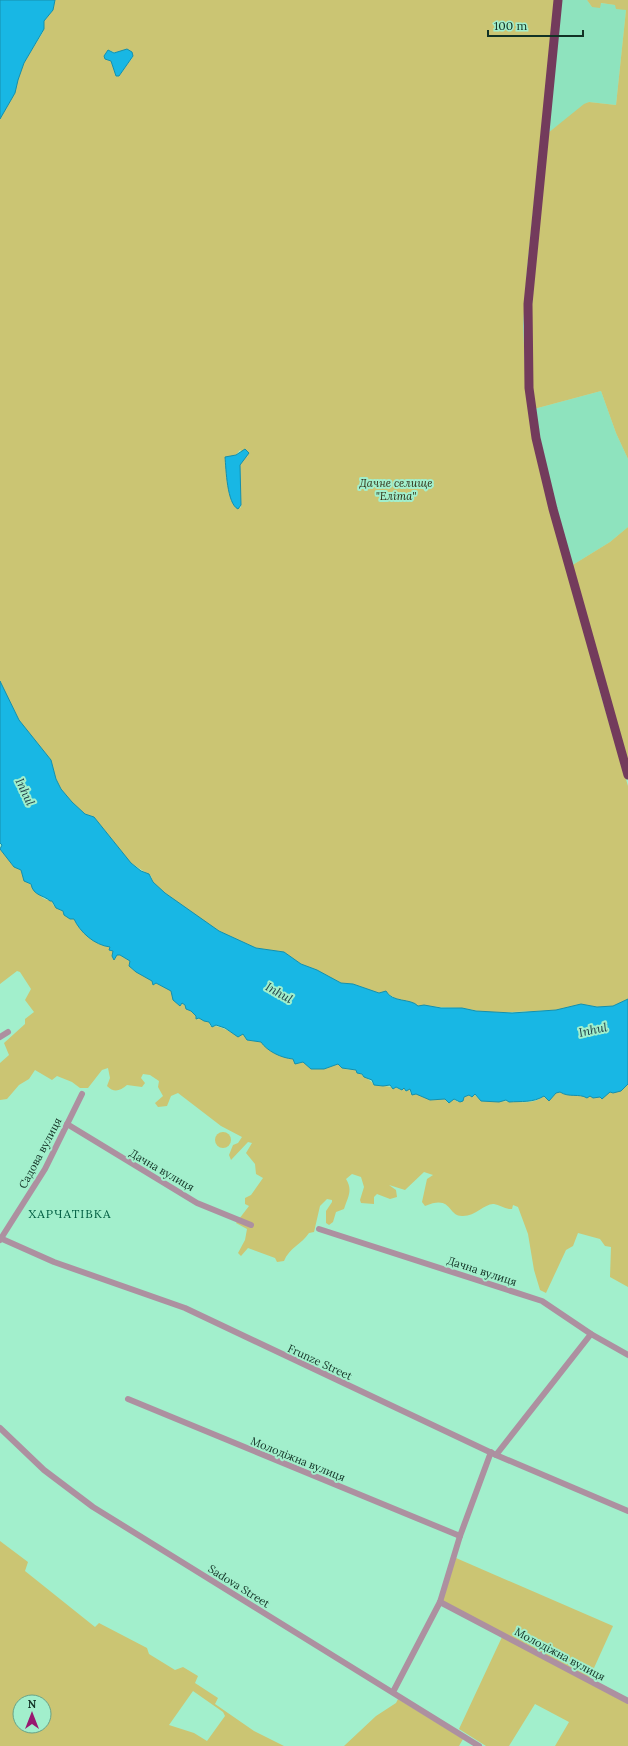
<svg xmlns="http://www.w3.org/2000/svg" width="628" height="1746" viewBox="0 0 628 1746" font-family="Lora,serif">
	<style>
		.built { fill: #8ee3be }
		.green { fill: #cbc573; fill-rule: evenodd }
		.water { fill: #18b7e4; stroke: #168fab }
		.lines { fill: none; stroke-linecap: round; stroke-linejoin: round }
		.minor { stroke: #ad90a0; stroke-width: 6 }
		.highway { stroke: #733b5c; stroke-width: 9 }
		.labels { text-anchor: middle; stroke-width: 4; stroke-linejoin: round; paint-order: stroke }
		.park-label { font-size: 11px; font-style: italic; fill: #2f2d15; stroke: #a2efcc }
		.street-label { font-size: 11px; fill: #123225; stroke: #a2efcc }
		.water-label { font-size: 12px; font-style: italic; fill: #1d3a45; stroke: #a2efcc }
		.neighbourhood-label { font-size: 12px; letter-spacing: 1px; fill: #015d41; stroke: #a2efcc }
	</style>
	<rect width="100%" height="100%" fill="#a2efcc"/>
	<g class="built">
		<path d="M561,0H587L592,7L600,3L616,5L626,10L616,105L589,102L548,133Z"/>
		<path d="M601,391L616,433L628,459V527L610,542L571,566L556,509L534,409Z"/>
	</g>
	<g class="green">
		<path d="M55,0H555L527,269L523,326L526,388L599,689L628,786V999L613,1006L598,1007L581,1004L556,1010L490,1013L462,1008L418,1006L410,1002L399,1001L387,993H379L353,984L341,983L317,970L301,964L284,952L256,948L219,931L197,917L165,893L153,882L151,876L131,863L94,817L85,814L72,802L61,789L56,779L51,760L19,720L0,681V119L15,93L17,80L24,63L43,32L44,21L53,10ZM108,50C116,54 123,51 132,52L133,57L119,76H116L111,61L105,59L104,56ZM240,450L248,456L243,459L240,465L241,508L231,500L226,465L233,456L236,455Z"/>
		<path d="M587,0H628V459L616,433L601,391L534,409L530,326L548,133L584,104L589,102L616,105L626,10L616,9L615,5L601,3L600,8L592,7Z"/>
		<path d="M628,527V764L571,566L610,542Z"/>
		<path d="M0,849L14,867L21,870L24,880C25,881 30,884 31,885C37,892 43,902 52,900L53,905L63,911L64,915L69,918L74,919C80,932 94,945 110,947L109,950L113,951L114,960L118,954L130,961L129,966L132,969L153,981V984L156,983L171,991L174,1001L180,1006L182,1003L196,1015L198,1020L199,1018L204,1021L209,1022L210,1026C222,1025 227,1031 237,1035L243,1034L247,1040L261,1042L269,1050L283,1057L293,1059L297,1064L303,1062L311,1069H324L338,1064L345,1069L356,1070L357,1073L361,1074C366,1078 371,1080 374,1085C382,1084 400,1090 404,1088L405,1091L409,1089L411,1094H416L431,1100L445,1099L448,1103L453,1099L458,1102L463,1101L464,1097L469,1095L471,1097L474,1094L481,1101C497,1097 532,1109 543,1096L549,1101L556,1093L560,1092C570,1096 579,1093 587,1098L590,1096L600,1097L601,1099L610,1092L612,1093L628,1084V1287L610,1277L611,1247L605,1246L600,1239L578,1233L573,1246L566,1250L546,1293L540,1290L534,1270L528,1234L518,1207L513,1205L512,1209H509C504,1208 499,1205 494,1204C485,1203 476,1216 463,1216C447,1217 453,1194 425,1206L422,1202L427,1179L433,1175L424,1172L405,1190L389,1185L396,1190L397,1197L390,1199L377,1194L374,1197V1204L361,1203L360,1200L364,1187L361,1177L352,1174L346,1179C353,1190 348,1197 344,1209L336,1212L333,1222L329,1225L326,1223V1211L332,1202V1200L327,1199L320,1206L314,1232L309,1233C302,1244 289,1248 284,1261L277,1262L275,1258L248,1248L241,1256L238,1253L245,1240L247,1229L236,1223L249,1206L245,1204V1198L251,1195L263,1178L256,1174L255,1164L246,1153L252,1143L248,1142L231,1160L229,1155L233,1145L238,1143L242,1137L221,1126L178,1093L171,1096L167,1106L158,1107L155,1103L163,1096L158,1087L159,1081L150,1075L143,1074L141,1078L145,1083L142,1087L127,1085C120,1091 114,1093 107,1086L110,1078L108,1068L102,1070L88,1088H80L72,1082L57,1076L52,1080L35,1070L29,1079L19,1085L7,1099L0,1100V1063L9,1055L4,1043L25,1024V1019L34,1012L25,1000L31,989L20,972L17,971L0,984Z"/>
		<circle cx="223" cy="1140" r="8"/>
		<path d="M0,1541L28,1562L25,1571L95,1627L99,1623L147,1648L149,1654L175,1670L183,1667L198,1676L195,1683L218,1698L215,1704L254,1731L284,1746H0ZM193,1691L223,1712L225,1716L207,1741L194,1733L169,1725ZM20,1702H44V1726H20Z"/>
		<path d="M456,1558L613,1626L589,1679L442,1601Z"/>
		<path d="M502,1637L628,1704V1746H555L569,1722L535,1704L509,1746H486L459,1729Z"/>
		<path d="M398,1699L463,1739L459,1746H344L376,1716L396,1703Z"/>
	</g>
	<g class="water">
		<path d="M0,0H55L53,10L44,21V29L24,63L18,80L15,93L0,119Z"/>
		<path d="M127,49L132,52L133,56L119,76H116L111,61L105,59L104,56L108,50L114,53Z"/>
		<path d="M245,449L249,453L240,465L241,505L238,509C227,504 226,469 225,457L236,455Z"/>
		<path d="M0,681L19,720L51,760L56,779L61,789L72,802L85,814L94,817L131,863L141,871L149,874L153,882L165,893L219,931L256,948L284,952L301,964L317,970L341,983L353,984L379,993L386,991C392,1003 411,998 418,1006L424,1005L441,1008H462L476,1011L512,1013L556,1010L581,1004L597,1007L613,1006L628,999V1084L621,1091L613,1093L610,1092L602,1099L600,1097L593,1098L590,1096L587,1098C579,1093 569,1098 560,1092L556,1093L549,1101L544,1096C533,1103 521,1101 509,1102L506,1100L499,1102L481,1101L475,1094L472,1097L469,1095L464,1097L463,1101L460,1102L454,1099L449,1103L445,1099L430,1100L416,1094L412,1095L410,1089L406,1091L404,1088L402,1090L396,1087L393,1089L390,1085L383,1086L374,1085L372,1080L364,1077L362,1074L357,1073L356,1070L342,1068L338,1064L324,1069H311L303,1062L295,1064L293,1059C281,1058 267,1051 261,1042L247,1040L243,1034L238,1037L225,1028L216,1025L212,1027L209,1022L204,1021L199,1018L196,1019V1016L191,1011L186,1009L185,1005L182,1003L180,1006L173,1000L171,991L156,983L153,985L152,981L136,972L129,966L130,961L120,955H117L114,960L112,956L113,951L109,950L110,947C94,945 80,932 74,919H70L64,915L63,911L56,908L52,901H50C44,895 33,896 31,884L24,881L21,870L14,867L0,849L2,845L0,843Z"/>
	</g>
	<g class="lines">
		<g class="minor">
			<path d="M0,1037L8,1032"/>
			<path d="M67,1124L197,1203L251,1225"/>
			<path d="M319,1229L542,1301L591,1334L628,1355"/>
			<path d="M0,1238L54,1262L185,1308L496,1455L628,1511"/>
			<path d="M0,1240L45,1169L82,1094"/>
			<path d="M128,1399L460,1536"/>
			<path d="M0,1428L44,1470L93,1507L479,1746"/>
			<path d="M496,1455L591,1334"/>
			<path d="M440,1602L628,1701"/>
			<path d="M393,1692L440,1602L460,1536L491,1452"/>
		</g>
		<path class="highway" d="M558,0L528,304L529,388L536,438L553,509L628,775"/>
	</g>
	<g class="labels">
		<g class="park-label">
			<text x="396" y="487">Дачне селище<tspan x="396" dy="13">"Еліта"</tspan></text>
		</g>
		<g class="street-label">
			<text transform="translate(40 1153) rotate(-62)" y="4">Садова вулиця</text>
			<text transform="translate(162 1170) rotate(30)" y="4">Дачна вулиця</text>
			<text transform="translate(482 1271) rotate(18)" y="4">Дачна вулиця</text>
			<text transform="translate(320 1362) rotate(25)" y="4">Frunze Street</text>
			<text transform="translate(298 1459) rotate(22)" y="4">Молодіжна вулиця</text>
			<text transform="translate(239 1586) rotate(32)" y="4">Sadova Street</text>
			<text transform="translate(560 1654) rotate(28)" y="4">Молодіжна вулиця</text>
		</g>
		<g class="water-label">
			<text transform="translate(25 792) rotate(65)" y="4">Inhul</text>
			<text transform="translate(279 993) rotate(30)" y="4">Inhul</text>
			<text transform="translate(593 1030) rotate(-12)" y="4">Inhul</text>
		</g>
		<g class="neighbourhood-label">
			<text x="70" y="1218">ХАРЧАТІВКА</text>
		</g>
	</g>
	<g transform="translate(32 1714)"><circle r="19" fill="#a2efcc" stroke="#68a389"/>
	<path d="M0-3L7 15L0 10L-7 15Z" fill="#981970"/>
	<text y="-6" font-size="11" font-weight="bold" text-anchor="middle" fill="#123225">N</text>
	</g>
	<path d="M488 30v6h95v-6" fill="none" stroke="#123225" stroke-width="2"/>
	<text x="494" y="30" font-size="12" fill="#123225" stroke="#a2efcc" stroke-width="3" paint-order="stroke">100 m</text>
</svg>
